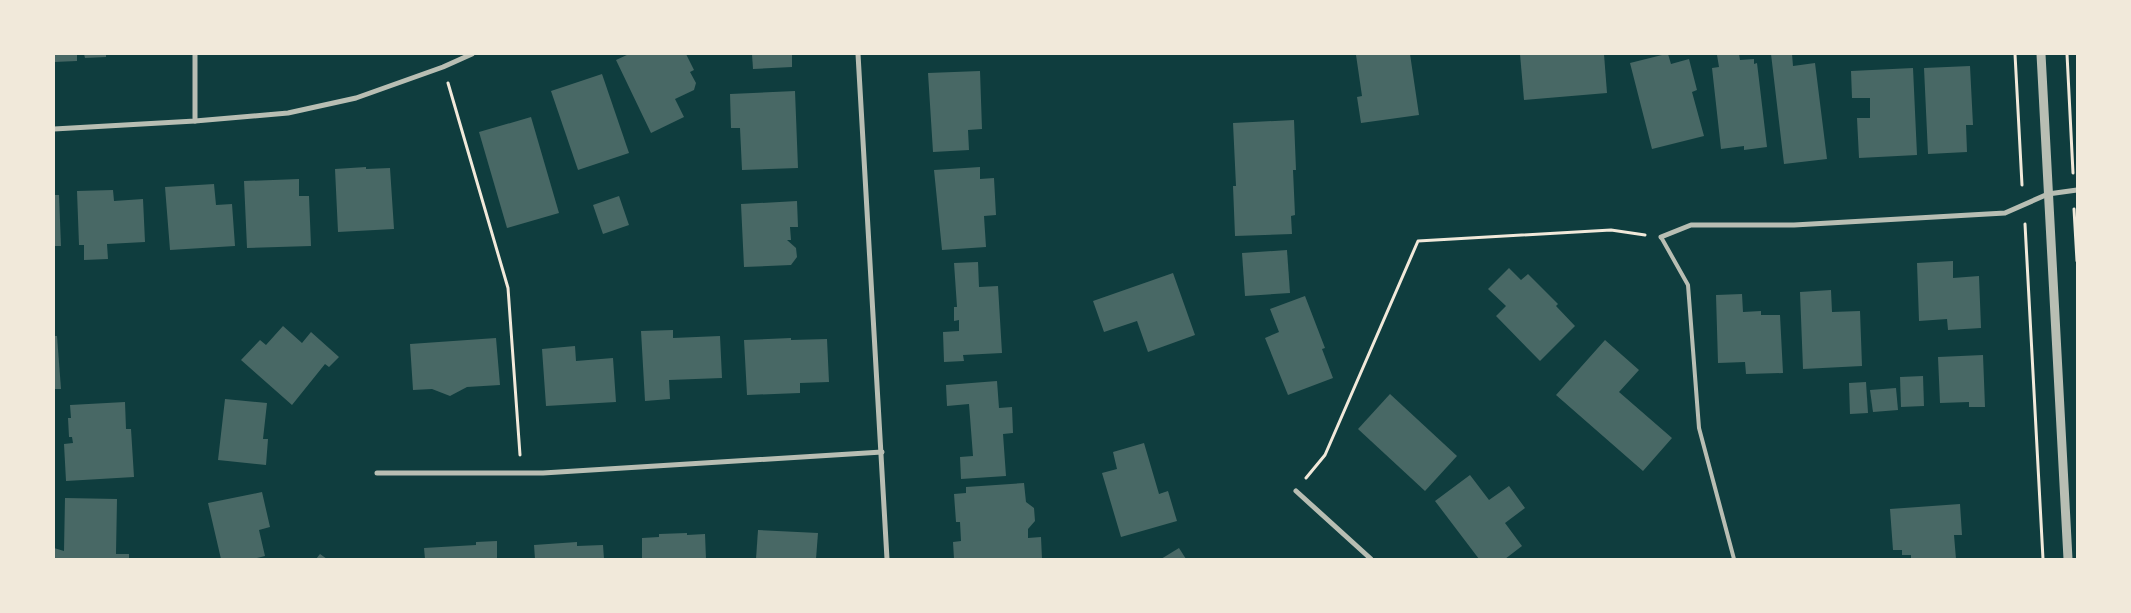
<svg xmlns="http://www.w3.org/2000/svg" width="2131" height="613" viewBox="0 0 2131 613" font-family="Cabin,sans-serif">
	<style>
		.building { fill: #486865 }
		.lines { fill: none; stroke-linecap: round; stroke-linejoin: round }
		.path { stroke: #f1e9da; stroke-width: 3 }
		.service { stroke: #b8beb3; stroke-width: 4 }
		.minor { stroke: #b8beb3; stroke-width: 5 }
		.tertiary { stroke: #b8beb3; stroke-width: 9 }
	</style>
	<rect width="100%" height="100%" fill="#0f3d3e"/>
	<g class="building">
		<path d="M54,54H77V61L54,62Z"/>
		<path d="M84,54H106V57L85,58Z"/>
		<path d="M629,54H686L694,70L690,72L696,83L694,90L675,99L684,117L651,133L616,60Z"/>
		<path d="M752,54H792V67L753,69Z"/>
		<path d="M1367,54H1410L1419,115L1361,123L1357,97L1362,96L1356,55Z"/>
		<path d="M1520,54H1604L1607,93L1524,100Z"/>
		<path d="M1666,54H1668L1671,64L1689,59L1697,90L1692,92L1704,136L1652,149L1630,63Z"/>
		<path d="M1739,54L1740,60L1754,59V64L1757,63L1767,147L1744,150V146L1721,149L1712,68L1719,67L1717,55Z"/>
		<path d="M1771,54H1792L1793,66L1815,63L1827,159L1784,164Z"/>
		<path d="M1970,66L1973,125H1966L1967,152L1928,154L1924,68Z"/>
		<path d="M1913,68L1917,155L1859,158L1857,118H1870V98H1852L1851,71Z"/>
		<path d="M980,71L982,129L968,130L969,150L933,152L928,73Z"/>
		<path d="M602,74L629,153L578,170L551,91Z"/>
		<path d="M795,91L798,168L742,170L740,128H731L730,94Z"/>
		<path d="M531,117L559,213L507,228L479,132Z"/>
		<path d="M1294,120L1296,170H1293L1295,215L1291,216L1292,234L1235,236L1233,186H1236L1233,123Z"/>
		<path d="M366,167V169L390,168L394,229L338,232L335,169Z"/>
		<path d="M980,167V179L994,178L996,215L984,216L986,247L942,250L934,170Z"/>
		<path d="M299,179V196H309L311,246L247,248L244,181Z"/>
		<path d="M214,184L216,205L232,204L235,246L170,250L165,187Z"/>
		<path d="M113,190L114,201L143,199L145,242L107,244L108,259L84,260V245H79L77,191Z"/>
		<path d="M54,195H59L61,246H54Z"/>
		<path d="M619,196L629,225L603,234L593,205Z"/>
		<path d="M797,201L798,227H790L791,240H787L796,248L797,257L791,265L744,267L741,204Z"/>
		<path d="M1287,250L1290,293L1245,296L1242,253Z"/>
		<path d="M1953,261V278L1979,276L1981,328L1948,330L1947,319L1919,321L1917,263Z"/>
		<path d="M978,262L979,287L998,286L1002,353L963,355L964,361L944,362L943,332L959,331V320L954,321V307H957L954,263Z"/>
		<path d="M1509,268L1521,280L1528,274L1558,304L1556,306L1575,326L1540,361L1496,316L1506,306L1488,289Z"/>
		<path d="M1173,273L1195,335L1148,352L1137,321L1104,332L1093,301Z"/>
		<path d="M1831,290L1832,312L1860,311L1862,366L1803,369L1800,292Z"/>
		<path d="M1742,294L1743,312L1761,311V315H1780L1783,373L1746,374L1745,362L1718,363L1716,295Z"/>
		<path d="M1305,296L1325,348L1322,349L1333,378L1288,395L1265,338L1279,332L1270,309Z"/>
		<path d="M283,326L302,343L311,332L339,357L329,367L325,364L292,405L241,360L260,340L266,345Z"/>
		<path d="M673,330V338L720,336L722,378L669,380L670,399L645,401L641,331Z"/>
		<path d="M54,336H57L61,389H54Z"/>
		<path d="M496,338L500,385L467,387L450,396L432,389L413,390L410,344Z"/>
		<path d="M791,338V340L827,339L829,382L800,383V393L747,395L744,340Z"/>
		<path d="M1605,340L1639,370L1619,392L1672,438L1643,471L1556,395Z"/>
		<path d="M575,346L576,361L613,358L616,402L546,406L542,349Z"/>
		<path d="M1983,355L1985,407H1969V402L1940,403L1938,357Z"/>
		<path d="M1923,376L1924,406L1901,407L1900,377Z"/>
		<path d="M997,381L999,408L1012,407L1013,433L1003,434L1006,476L961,479L960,457L973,456L969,404L947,406L946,385Z"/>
		<path d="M1866,382L1868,413L1850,414L1849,383Z"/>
		<path d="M1896,388L1898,410L1873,412L1870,390Z"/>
		<path d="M1390,394L1457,456L1425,491L1358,429Z"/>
		<path d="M225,399L267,403L263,439H268L266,465L218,460Z"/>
		<path d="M125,402L126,429H131L134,477L66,481L64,444L73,443L72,437H69L68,418H71L70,405Z"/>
		<path d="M1144,443L1159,494L1168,491L1177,521L1121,537L1102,473L1117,469L1113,452Z"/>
		<path d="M1470,475L1489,500L1509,486L1525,508L1505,523L1522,546L1505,559H1479L1435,501Z"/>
		<path d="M1024,483L1026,502L1034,508L1035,521L1028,529V538L1041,537L1042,559H954L953,542L961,541L960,522H956L954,494L966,493V487Z"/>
		<path d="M262,492L270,527L259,530L265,556L253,559H221L208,503Z"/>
		<path d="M65,498L117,499L116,554H129V559H54V548L64,551Z"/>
		<path d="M1960,504L1962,535H1954L1956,559H1911V555H1902V550H1893L1890,509Z"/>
		<path d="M758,530L818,533L816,559H756Z"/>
		<path d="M687,533V535L705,534L706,559H642V538L659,537V534Z"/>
		<path d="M497,541V559H425L424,548L476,545V542Z"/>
		<path d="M577,542V546L603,545L604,559H535L534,545Z"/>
		<path d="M1179,548L1186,559H1161Z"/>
		<path d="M320,554L327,559H316Z"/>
	</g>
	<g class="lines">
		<g class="path">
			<path d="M2015,54L2022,185"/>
			<path d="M2067,54L2073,173"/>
			<path d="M448,83L508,288L520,455"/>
			<path d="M2074,209L2077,261"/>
			<path d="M2025,224L2043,559"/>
			<path d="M1306,478L1325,455L1418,241L1611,230L1645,235"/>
		</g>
		<path class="service" d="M1661,237L1688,285L1699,428L1734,559"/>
		<g class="minor">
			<path d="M195,54V121"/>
			<path d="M858,54L887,559"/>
			<path d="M54,129L195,121L288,113L356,98L443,67L472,54"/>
			<path d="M1661,237L1691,225H1794L2005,213L2048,194L2077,190"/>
			<path d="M377,473H543L882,452"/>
			<path d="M1296,491L1371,559"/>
		</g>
		<path class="tertiary" d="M2041,54L2068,559"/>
	</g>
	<rect width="2131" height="613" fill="none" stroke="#f1e9da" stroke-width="110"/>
</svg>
